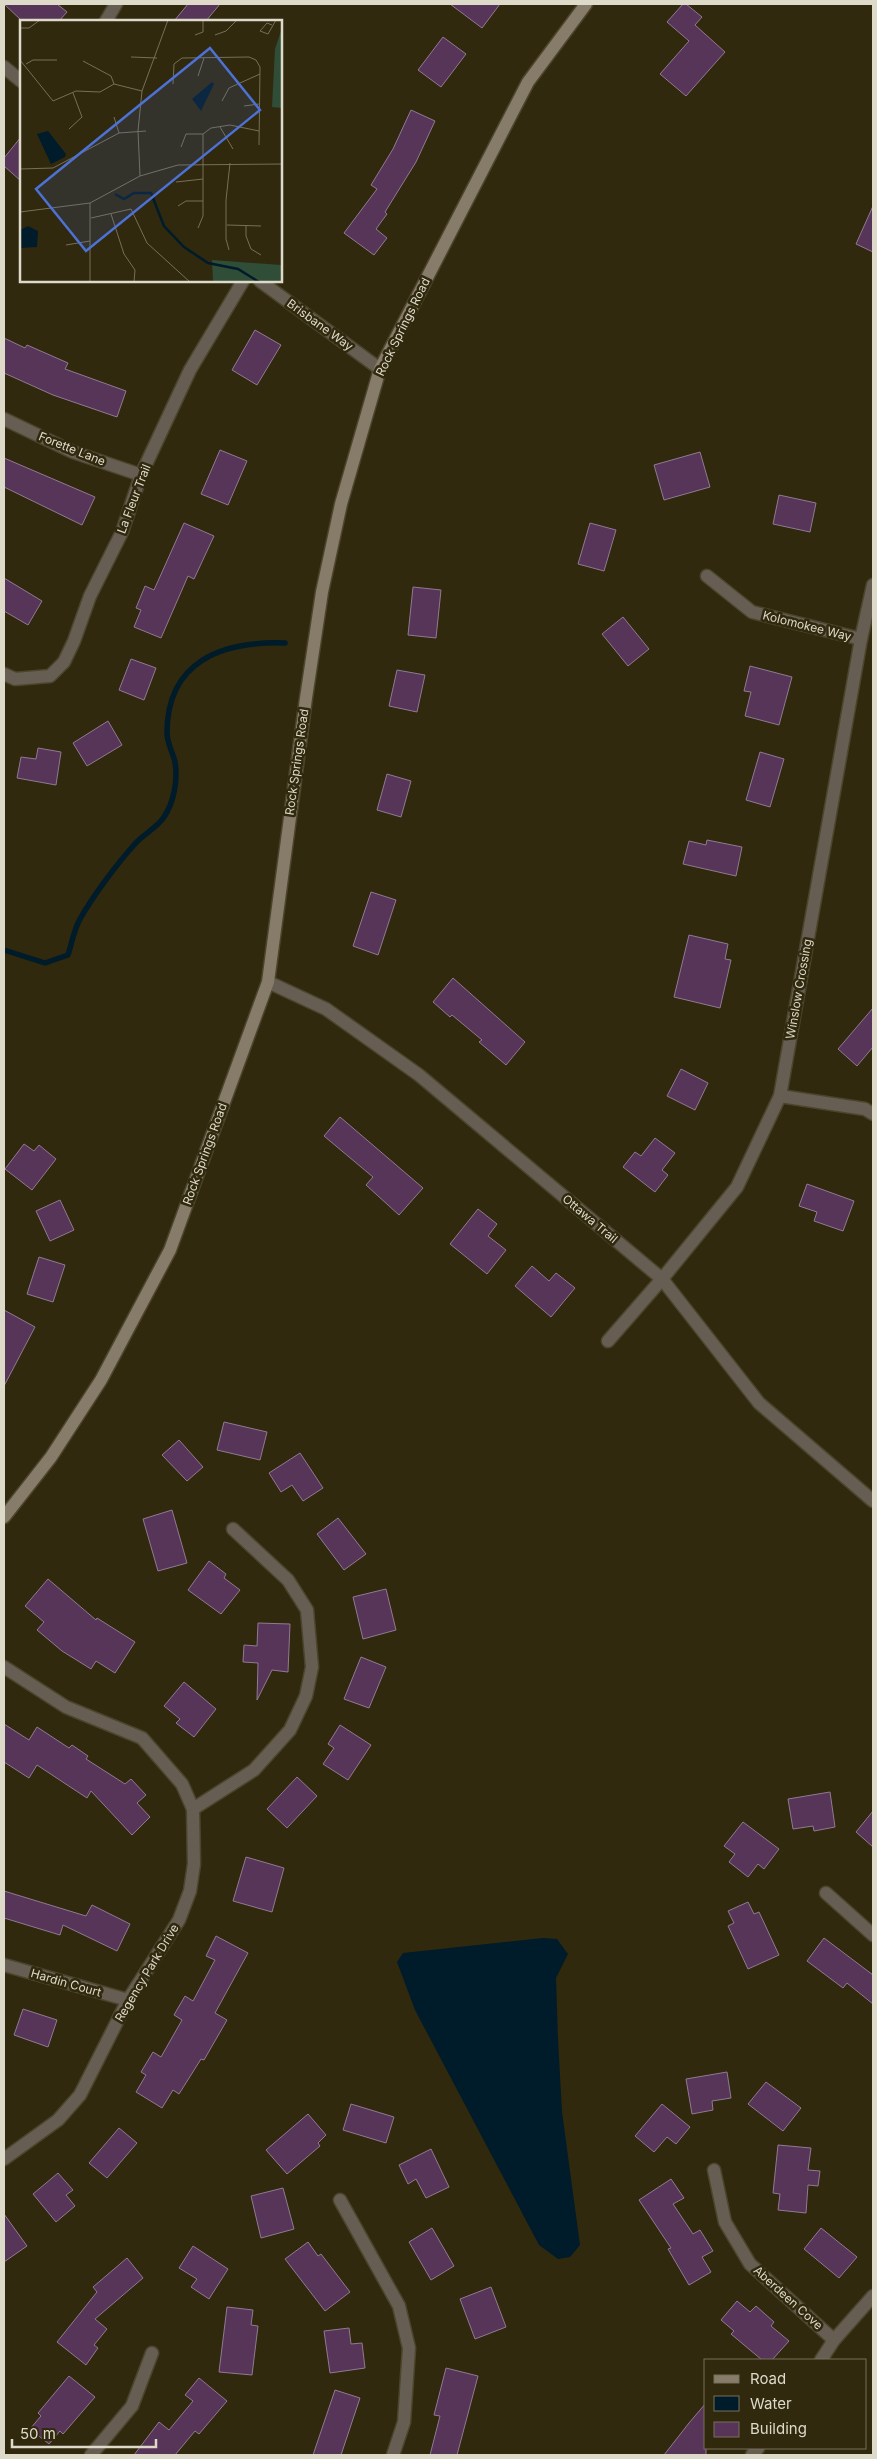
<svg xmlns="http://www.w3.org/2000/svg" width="877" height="2459" viewBox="0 0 877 2459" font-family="Inter,sans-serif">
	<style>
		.water { fill: #001b29 }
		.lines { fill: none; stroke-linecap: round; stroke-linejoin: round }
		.stream { stroke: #001b29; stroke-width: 5.5 }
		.building { fill: #563559; stroke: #907a91 }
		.street-casing { stroke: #4c452c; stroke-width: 15 }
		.secondary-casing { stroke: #4c452c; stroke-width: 15 }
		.street { stroke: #665e53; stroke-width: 12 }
		.secondary { stroke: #877b6a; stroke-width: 12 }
		.labels { text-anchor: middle; stroke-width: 5; stroke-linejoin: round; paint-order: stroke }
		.street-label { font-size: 12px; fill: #dedaca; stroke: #30290e }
		.inset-river { fill: none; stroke: #001b29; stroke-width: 2.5 }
		.inset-road { fill: none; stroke: #767059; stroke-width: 1 }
		.view { fill: #4d71d4; fill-opacity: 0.15; stroke: #4d71d4; stroke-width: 2.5 }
		.inset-edge { fill: none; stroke: #dedaca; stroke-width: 2.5 }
	</style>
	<rect width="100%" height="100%" fill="#30290e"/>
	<path class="water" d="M543,1938L557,1939L568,1954L556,1978L558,2039L562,2112L580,2245L570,2257L558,2259L539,2245L415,2010L397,1962L403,1953Z"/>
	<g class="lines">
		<path class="stream" d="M4,950L45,963L68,955C72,943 74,929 80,919C93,896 116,865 134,845C142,835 157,828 164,817C174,802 178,780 175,762C173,753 167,743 167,733C167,661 222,641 285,643"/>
	</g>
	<g class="building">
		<path d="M4,4H57L67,12L59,21H22Z"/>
		<path d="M188,4H220L206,21H174Z"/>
		<path d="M450,4H500L482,28Z"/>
		<path d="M683,4H686L702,17L695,25L725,52L686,96L660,74L689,41L667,22Z"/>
		<path d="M443,37L466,54L441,87L418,70Z"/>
		<path d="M411,110L435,121L416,162L385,212L387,214L376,229L387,238L374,255L344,233L377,189L371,185L393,149Z"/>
		<path d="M21,137V181L4,166V158Z"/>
		<path d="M873,206V252L856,244Z"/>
		<path d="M255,330L281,345L257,385L232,370Z"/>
		<path d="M4,338L25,348L27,345L68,363L65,369L126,391L117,417L53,395L4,373Z"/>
		<path d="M220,450L247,461L228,505L201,494Z"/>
		<path d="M700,452L710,487L664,500L654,465Z"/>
		<path d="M4,458L95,497L82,525L4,487Z"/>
		<path d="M779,495L816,503L810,532L773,524Z"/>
		<path d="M184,523L214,536L194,579L188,576L161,638L134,627L141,610L136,608L145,586L154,590Z"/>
		<path d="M590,523L616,530L604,571L578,564Z"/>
		<path d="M4,578L42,601L28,625L4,611Z"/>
		<path d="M413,587L441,590L436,638L408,635Z"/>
		<path d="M623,617L649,649L628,666L602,634Z"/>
		<path d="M131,659L156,668L144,700L119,690Z"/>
		<path d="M750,666L792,677L779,725L745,716L751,692L744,691Z"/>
		<path d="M397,670L425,675L417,712L389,706Z"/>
		<path d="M108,721L122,745L87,766L73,743Z"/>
		<path d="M38,748L61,752L56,785L17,778L21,757L36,759Z"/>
		<path d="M760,752L784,759L770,807L746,800Z"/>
		<path d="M387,774L411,781L401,817L377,810Z"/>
		<path d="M707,840L742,847L736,876L683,864L689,841L706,845Z"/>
		<path d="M371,892L396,900L378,955L353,946Z"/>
		<path d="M689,935L728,944L725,959L731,960L720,1008L674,997Z"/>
		<path d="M453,978L525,1042L506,1065L479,1042L482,1040L452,1015L450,1017L433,1002Z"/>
		<path d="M873,1008V1047L857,1066L838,1049Z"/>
		<path d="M681,1069L708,1083L695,1110L667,1096Z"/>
		<path d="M340,1117L423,1188L399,1215L366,1185L373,1177L324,1136Z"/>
		<path d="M655,1138L675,1153L662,1170L668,1175L655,1192L623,1167L635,1152L641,1156Z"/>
		<path d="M24,1144L34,1151L39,1145L56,1159L32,1190L5,1169Z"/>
		<path d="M807,1184L854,1201L843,1231L814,1221L817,1212L799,1206Z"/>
		<path d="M60,1200L74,1230L50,1241L36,1211Z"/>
		<path d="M478,1209L497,1224L488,1236L506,1250L487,1274L450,1244Z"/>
		<path d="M39,1257L65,1265L53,1302L27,1294Z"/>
		<path d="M532,1266L549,1281L556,1273L575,1288L551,1317L515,1286Z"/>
		<path d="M4,1310L35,1327L4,1386Z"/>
		<path d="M224,1422L267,1432L260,1460L217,1450Z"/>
		<path d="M179,1440L203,1467L187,1481L162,1455Z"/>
		<path d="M300,1453L323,1488L303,1501L292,1485L281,1492L269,1473Z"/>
		<path d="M172,1510L187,1563L158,1571L143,1519Z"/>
		<path d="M338,1518L366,1554L344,1570L317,1534Z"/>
		<path d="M209,1561L226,1574L224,1578L240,1590L221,1614L188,1590Z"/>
		<path d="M48,1579L96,1620L97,1618L135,1642L115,1673L96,1661L91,1669L62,1651L37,1630L44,1622L25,1606Z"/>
		<path d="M386,1589L396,1630L363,1639L353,1597Z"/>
		<path d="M258,1623L290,1624L288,1672L272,1670L257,1700L258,1663L243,1662L244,1645L257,1646Z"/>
		<path d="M361,1657L386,1667L369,1708L344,1699Z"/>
		<path d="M184,1682L216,1709L194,1737L176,1723L180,1719L164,1706Z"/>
		<path d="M4,1724L29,1740L37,1727L69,1748L72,1745L88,1756L86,1759L125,1784L131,1779L146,1795L137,1803L150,1817L132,1835L91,1791L87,1798L37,1765L29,1778L4,1762Z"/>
		<path d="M340,1725L371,1745L348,1780L323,1764L334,1748L328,1744Z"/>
		<path d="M297,1777L317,1796L287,1828L267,1809Z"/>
		<path d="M830,1792L835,1827L814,1831L813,1826L793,1829L788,1799Z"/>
		<path d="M873,1811V1847L856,1832Z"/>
		<path d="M743,1822L779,1849L764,1869L758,1864L748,1877L729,1862L735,1854L724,1846Z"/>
		<path d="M246,1857L284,1868L272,1912L233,1901Z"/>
		<path d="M4,1891L86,1916L92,1905L130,1924L117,1951L63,1925L60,1935L4,1918Z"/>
		<path d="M748,1902L754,1914L759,1912L779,1955L748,1969L728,1926L734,1923L728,1911Z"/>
		<path d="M216,1936L248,1953L215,2013L227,2020L204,2060L201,2059L179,2094L173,2090L162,2108L136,2092L146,2075L141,2072L153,2052L161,2057L182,2020L174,2015L185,1996L193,2001L215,1960L206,1956Z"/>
		<path d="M824,1938L873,1975V2004L847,1983L843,1988L807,1961Z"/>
		<path d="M23,2009L57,2020L48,2047L14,2035Z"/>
		<path d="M727,2072L731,2098L712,2101L713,2110L692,2114L686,2079Z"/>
		<path d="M766,2082L801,2108L783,2131L748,2104Z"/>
		<path d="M351,2104L394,2117L386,2143L343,2130Z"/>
		<path d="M662,2104L690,2127L676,2144L667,2137L654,2152L635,2136Z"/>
		<path d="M308,2114L326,2135L318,2143L320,2146L287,2174L266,2150Z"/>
		<path d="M119,2128L137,2143L107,2178L89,2163Z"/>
		<path d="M778,2145L811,2148L808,2170L820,2171L818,2186L808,2185L806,2213L778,2210L780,2194L773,2193Z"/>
		<path d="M431,2149L449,2187L426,2198L416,2179L408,2184L399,2165Z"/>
		<path d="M58,2173L73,2190L66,2195L75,2206L56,2222L33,2194Z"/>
		<path d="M671,2179L684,2198L673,2204L693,2234L700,2230L713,2251L702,2257L711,2272L689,2285L668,2249L671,2248L639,2200Z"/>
		<path d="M283,2188L294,2229L261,2238L251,2196Z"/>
		<path d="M4,2214L27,2246L4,2262Z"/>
		<path d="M432,2228L454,2266L431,2280L409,2242Z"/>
		<path d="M821,2228L857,2257L839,2278L804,2249Z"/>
		<path d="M308,2242L318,2256L321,2254L350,2292L325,2311L285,2259Z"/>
		<path d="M193,2246L228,2269L209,2299L191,2287L197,2279L179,2268Z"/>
		<path d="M127,2258L143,2278L95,2319L107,2329L94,2345L98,2348L86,2365L57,2342L97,2292L93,2287Z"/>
		<path d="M491,2287L506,2327L475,2339L460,2299Z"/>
		<path d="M737,2301L750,2312L756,2306L774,2322L771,2326L789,2341L772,2360H762L731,2334L734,2331L721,2320Z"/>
		<path d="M227,2307L253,2310L251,2325L258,2326L252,2375L219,2372Z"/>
		<path d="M349,2328L351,2344L362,2343L365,2368L330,2373L324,2331Z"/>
		<path d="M446,2368L478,2376L457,2455H430L440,2416L434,2415Z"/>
		<path d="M69,2376L95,2397L63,2434L60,2431L49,2444L30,2429L41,2416L38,2413Z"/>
		<path d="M199,2378L227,2401L199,2434L195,2431L175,2455H134L159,2422L169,2430L193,2401L185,2395Z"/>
		<path d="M335,2390L360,2398L341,2455H313Z"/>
		<path d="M706,2403V2455H664L689,2423Z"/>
	</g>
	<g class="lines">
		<g class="street-casing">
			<g id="street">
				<path d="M106,21L116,4"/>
				<path d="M4,67L21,81"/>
				<path d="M260,281L380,369"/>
				<path d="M4,419L73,452L141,475"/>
				<path d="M707,576L752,612L861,639"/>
				<path d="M4,674L15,679L50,676L64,662L74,641L90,596L122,532L141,475L190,370L243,281"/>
				<path d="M268,982L326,1009L419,1075L662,1279L759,1403L873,1501"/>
				<path d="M780,1096L865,1109L873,1114"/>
				<path d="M608,1341L662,1279L737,1187L780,1096L861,639L873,585"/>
				<path d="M4,1667L66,1707L142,1738L182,1784L193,1809L194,1864L190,1891L179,1920L128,2000L80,2095L58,2120L4,2159"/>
				<path d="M193,1809L254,1770L290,1730L306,1696L312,1667L307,1610L288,1580L233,1529"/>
				<path d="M826,1893L873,1935"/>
				<path d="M4,1965L128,2000"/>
				<path d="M714,2170L725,2222L750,2264L834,2340"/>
				<path d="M340,2200L399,2306L409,2348L404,2422L393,2455"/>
				<path d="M821,2360L834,2340L873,2296"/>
				<path d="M91,2455L132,2406L152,2353"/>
				<path d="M752,2455L758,2448"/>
			</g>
		</g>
		<g class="secondary-casing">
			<path id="secondary" d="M4,1517L51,1457L101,1380L170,1250L268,982L306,698L322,592L341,504L380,369L528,82L586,4"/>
		</g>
		<use href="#street" class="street"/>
		<use href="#secondary" class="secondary"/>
	</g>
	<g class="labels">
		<g class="street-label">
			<text transform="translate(320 325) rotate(36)" y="4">Brisbane Way</text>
			<text transform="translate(403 327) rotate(-64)" y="4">Rock Springs Road</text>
			<text transform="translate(72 449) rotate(22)" y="4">Forette Lane</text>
			<text transform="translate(134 499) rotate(-69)" y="4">La Fleur Trail</text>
			<text transform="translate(807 626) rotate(14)" y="4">Kolomokee Way</text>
			<text transform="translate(297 762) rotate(-82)" y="4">Rock Springs Road</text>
			<text transform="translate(799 989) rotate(-80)" y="4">Winslow Crossing</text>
			<text transform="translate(205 1154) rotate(-70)" y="4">Rock Springs Road</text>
			<text transform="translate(590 1219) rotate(40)" y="4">Ottawa Trail</text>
			<text transform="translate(147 1973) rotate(-59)" y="4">Regency Park Drive</text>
			<text transform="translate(66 1983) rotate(16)" y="4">Hardin Court</text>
			<text transform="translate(788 2298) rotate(42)" y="4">Aberdeen Cove</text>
		</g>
	</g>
	<g transform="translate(20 20)">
		<rect width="262" height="262" fill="#30290e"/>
		<path d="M262,8V88L252,87L255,29ZM262,186V262H193L192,240L261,245Z" fill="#304e37"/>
		<path d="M192,62L194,64L181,91L172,79ZM28,111L46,134L45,137L31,144L17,114ZM8,206L18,211L17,227L0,228V210Z" fill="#001b29"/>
		<path class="inset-river" d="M95,174L104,179L114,173H131L144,206L164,227L188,243L218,249L239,262"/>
		<path class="inset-road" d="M252,5L247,3L240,11L248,14L256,0M0,8H9L20,0M175,15L183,12V0M195,15L206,11L217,0M111,37L137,38M0,40L33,81L56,71L80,72L94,64L122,71M63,41L91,56L94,64M6,44L13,40H37M178,56L184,38M153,64L154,44L162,38L229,37L236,40L240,47L239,125M202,81L209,68L240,54M224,86L239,84M94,97L99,113M200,107L213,129M49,109L62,97L53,73M161,127L166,114H183M0,149L33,148L99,113L126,111M120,156L118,111L122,71L148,0M156,162L183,159M158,186L166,181H183M0,192L70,183L120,156L158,145L263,144M91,194L104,234L115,250L114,262M71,198L111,189L127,223L170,262M207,205L241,206M226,205V216L231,229L241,235M178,208L183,196V114L191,108L210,105L239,111M46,225L70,221M209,230L206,219V180L210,143M70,262V183"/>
		<path class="view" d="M190,28L240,90L66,231L16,169Z"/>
		<rect width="262" height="262" class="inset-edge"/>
	</g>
	<rect width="877" height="2459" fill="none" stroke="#dedaca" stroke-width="10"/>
	<rect x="704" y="2359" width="162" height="90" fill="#30290e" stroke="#767059"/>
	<rect x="714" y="2375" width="25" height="8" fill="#877b6a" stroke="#767059"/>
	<text x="750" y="2384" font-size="15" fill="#dedaca">Road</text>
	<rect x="714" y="2396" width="25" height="15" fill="#001b29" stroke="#767059"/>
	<text x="750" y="2409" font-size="15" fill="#dedaca">Water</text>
	<rect x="714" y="2422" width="25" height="15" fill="#563559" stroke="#767059"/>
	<text x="750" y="2434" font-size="15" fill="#dedaca">Building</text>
	<path d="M12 2439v8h144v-8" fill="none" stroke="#dedaca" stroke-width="2.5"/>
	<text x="20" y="2439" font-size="15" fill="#dedaca" stroke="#30290e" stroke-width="4" paint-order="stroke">50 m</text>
</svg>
